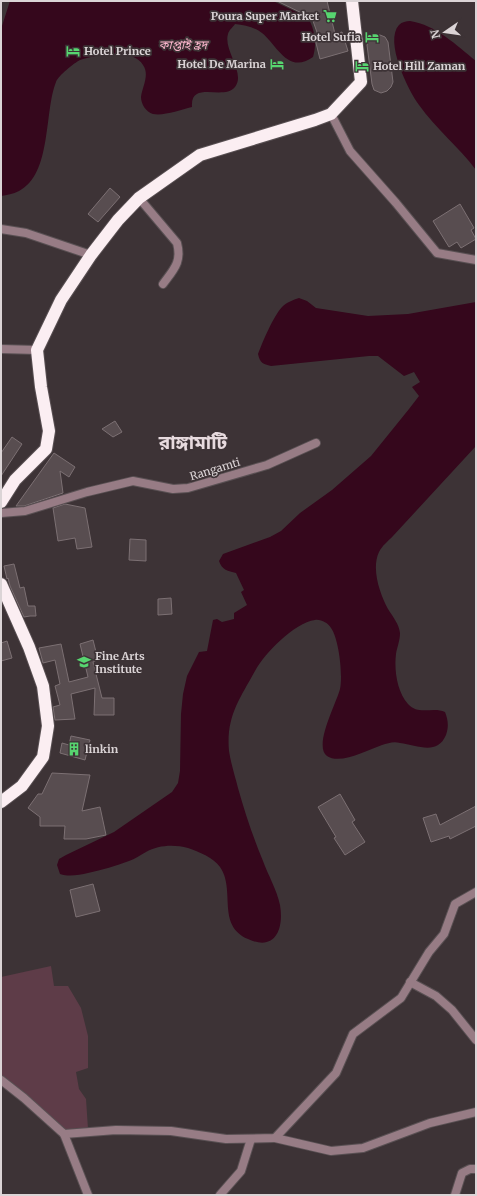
<svg xmlns="http://www.w3.org/2000/svg" width="477" height="1196" viewBox="0 0 477 1196" font-family="Merriweather,'Noto Sans Bengali',serif">
	<style>
		.green { fill: #5e3c48 }
		.water { fill: #35071c }
		.building { fill: #584d50; stroke: #7c7073 }
		.lines { fill: none; stroke-linecap: round; stroke-linejoin: round }
		.street-casing { stroke: #595053; stroke-width: 10 }
		.highway-casing { stroke: #595053; stroke-width: 14 }
		.street { stroke: #977c85; stroke-width: 8 }
		.highway { stroke: #fbeef2; stroke-width: 12 }
		.labels { text-anchor: middle; stroke-width: 3.5; stroke-linejoin: round; paint-order: stroke }
		.poi-label { font-size: 11px; font-weight: bold; fill: #dbd4d6; stroke: #3d3336; text-anchor: start }
		.street-label { font-size: 11px; fill: #dbd4d6; stroke: #3d3336 }
		.water-label { font-size: 12px; font-style: italic; fill: #fab5cc; stroke: #3d3336 }
		.town-label { font-size: 19px; font-weight: bold; fill: #e7dade; stroke: #3d3336 }
	</style>
	<rect width="100%" height="100%" fill="#3d3336"/>
	<path class="green" d="M51,966L54,986H68L81,1008L88,1036V1068L76,1072L79,1089L86,1099L88,1129H63L19,1089L1,1076V977Z"/>
	<g class="water">
		<path d="M10,1H273L307,17C315,27 317,45 313,57C288,75 277,45 262,33C254,27 245,25 235,24C233,27 229,30 228,34C223,50 246,73 235,87C224,101 190,80 192,107C180,110 164,116 153,114C146,112 141,104 141,97C142,87 150,75 143,65C134,48 95,55 80,60C74,63 58,76 56,82C44,112 52,174 19,191C13,194 7,195 1,196V29Z"/>
		<path d="M410,21C436,25 456,45 476,61V170C459,147 436,129 419,105C408,90 384,41 399,25C402,22 406,21 410,21Z"/>
		<path d="M299,298L307,301L316,308L368,316L408,314L476,302V446L393,536C388,541 382,546 379,552C371,569 380,594 388,609C393,617 399,624 400,633C400,641 397,647 396,654C394,670 397,692 408,704C419,716 433,706 445,712C448,720 449,726 446,735C437,756 417,745 400,743C394,741 388,743 382,745C368,750 340,765 327,756C313,746 337,702 340,689C343,675 339,639 331,628C328,623 321,619 315,620C294,623 265,653 255,671C239,700 226,717 229,751C231,764 235,776 238,788C245,813 253,837 263,861C268,875 277,890 280,905C284,928 276,952 248,939C216,925 236,890 220,867C213,857 199,852 188,848C174,844 158,845 146,852C140,855 135,859 129,861C116,866 102,870 88,873C79,875 69,877 60,874L57,865L59,859L66,855L114,832L172,792L178,783L180,771L181,714L183,694L187,676L199,652L207,651L213,620L217,619L222,622L234,619V613L247,605L241,592L244,590L236,573C228,571 222,570 219,561L223,554L270,537L281,531L300,513L332,490L371,456L409,409L419,396L412,387L420,382L414,372L404,376L378,356H369L271,366C263,364 260,363 258,354C263,341 273,317 282,307C287,302 293,300 299,298Z"/>
	</g>
	<g class="building">
		<path d="M277,1H327L335,34L342,32L348,51L320,59L315,39L319,38L312,18Z"/>
		<path d="M375,35H380L385,37L388,42L393,82L391,87L387,91L381,93L374,90L372,84L367,45L370,38Z"/>
		<path d="M110,188L120,197L98,222L88,214Z"/>
		<path d="M460,204L474,228L471,230L476,239L461,248L457,242L449,247L433,221Z"/>
		<path d="M115,421L122,432L113,437L102,429Z"/>
		<path d="M12,437L22,444L1,476V453Z"/>
		<path d="M54,453L75,467L69,477L60,471L63,493L24,506H16Z"/>
		<path d="M65,504L85,508L92,547L77,549L75,538L58,541L53,508Z"/>
		<path d="M130,539L146,540V561L129,560Z"/>
		<path d="M14,564L20,588L24,587L28,606H35L36,616H30L24,617L10,586L8,578L7,579L4,566Z"/>
		<path d="M171,598L172,614L158,615V599Z"/>
		<path d="M93,640L98,660L93,662L102,698H114V715H94L95,688L71,694L75,719L55,720L53,707L60,705L55,686L60,684L55,660L43,663L39,648L61,644L69,682L88,677L80,644Z"/>
		<path d="M7,641L12,658L1,661V643Z"/>
		<path d="M71,736L90,740L85,760L60,753L62,743L69,745Z"/>
		<path d="M52,773L90,775L82,811L100,807L106,835L86,839H64L65,826H40V817L28,808L38,794H42Z"/>
		<path d="M340,794L355,820L352,822L365,842L345,855L334,838L336,837L318,807Z"/>
		<path d="M476,806V826L450,839L449,836L431,842L423,818L436,814L440,825Z"/>
		<path d="M93,884L100,911L76,917L70,890Z"/>
	</g>
	<g class="lines">
		<g class="street-casing">
			<g id="street">
				<path d="M331,114L350,151L396,203L437,253L476,260"/>
				<path d="M139,198L177,243C182,262 174,269 163,284"/>
				<path d="M1,229L26,233L91,255"/>
				<path d="M1,349L37,350"/>
				<path d="M1,513L25,511L87,492L133,481L173,489L188,488L267,465L316,443"/>
				<path d="M410,982L436,996L452,1010L476,1040"/>
				<path d="M1,1080L24,1098L64,1134L116,1130L171,1131L226,1139L275,1138L336,1073L353,1034L401,998L429,952L444,934L455,904L476,892"/>
				<path d="M64,1134L88,1195"/>
				<path d="M275,1138L331,1151L363,1148L430,1123L476,1112"/>
				<path d="M220,1195L241,1171L251,1139"/>
				<path d="M455,1195L462,1173L470,1169H476"/>
			</g>
		</g>
		<g class="highway-casing">
			<g id="highway">
				<path d="M1,502L15,480L46,449L49,431L41,387L37,350L61,300L91,255L118,220L139,198L200,155L315,120L331,114L361,82L352,1"/>
				<path d="M1,584L29,647L43,686L48,726L43,757L22,786L1,802"/>
			</g>
		</g>
		<use href="#street" class="street"/>
		<use href="#highway" class="highway"/>
	</g>
	<defs>
		<g id="supermarket-bare" transform="scale(1.08)"><path d="M-6-5.5h2.5l.6 2H6L4.5 2H-2.5L-4.4-4H-6ZM-1.5 3.2a1.3 1.3 0 1 0 .1 0ZM3 3.2a1.3 1.3 0 1 0 .1 0Z" fill="#57d570" stroke="#3d3336" stroke-width="2.5" paint-order="stroke"/></g>
		<g id="hotel-bare" transform="scale(1.08)"><path d="M-6-4.5h1.5V1H6V5H4.5V3h-9V5H-6ZM-4 0a1.8 1.8 0 1 1 3.6 0ZM.5 0V-2.5h3Q6-2.5 6 0Z" fill="#57d570" stroke="#3d3336" stroke-width="2.5" paint-order="stroke"/></g>
		<g id="university-bare" transform="scale(1.08)"><path d="M0-5L7-2L0 1L-7-2ZM-4 1L0 2.5L4 1V4Q0 6-4 4Z" fill="#57d570" stroke="#3d3336" stroke-width="2.5" paint-order="stroke"/></g>
		<g id="building-bare" transform="scale(1.08)"><path d="M-4-6H4V6H1V3H-1V6H-4ZM-2.5-4.3h1.7v1.8h-1.7ZM.8-4.3h1.7v1.8H.8ZM-2.5-1h1.7V.8h-1.7ZM.8-1h1.7V.8H.8Z" fill="#57d570" stroke="#3d3336" stroke-width="2.5" paint-order="stroke"/></g>
	</defs>
	<g fill-rule="evenodd">
		<use href="#supermarket-bare" x="330" y="16"/>
		<use href="#hotel-bare" x="372" y="37"/>
		<use href="#hotel-bare" x="73" y="51"/>
		<use href="#hotel-bare" x="277" y="64"/>
		<use href="#hotel-bare" x="362" y="66"/>
		<use href="#university-bare" x="84" y="662"/>
		<use href="#building-bare" x="74" y="749"/>
	</g>
	<g class="labels">
		<g class="poi-label">
			<text x="319" y="20" text-anchor="end">Poura Super Market</text>
			<text x="361" y="41" text-anchor="end">Hotel Sufia</text>
			<text x="84" y="55">Hotel Prince</text>
			<text x="266" y="68" text-anchor="end">Hotel De Marina</text>
			<text x="373" y="70">Hotel Hill Zaman</text>
			<text x="95" y="660">Fine Arts<tspan x="95" dy="13">Institute</tspan></text>
			<text x="85" y="753">linkin</text>
		</g>
		<g class="street-label">
			<text transform="translate(215 469) rotate(-17)" y="4">Rangamti</text>
		</g>
		<g class="water-label">
			<text x="183" y="49">কাপ্তাই হ্রদ</text>
		</g>
		<g class="town-label">
			<text x="193" y="449">রাঙ্গামাটি</text>
		</g>
	</g>
	<rect width="477" height="1196" fill="none" stroke="#dbd4d6" stroke-width="4"/>
	<g transform="translate(445 32) rotate(257)" stroke="#3d3336" stroke-width="3" paint-order="stroke">
	<path d="M0-3L7 15L0 10L-7 15Z" fill="#dbd4d6"/>
	<text y="-6" font-size="11" font-weight="bold" text-anchor="middle" fill="#dbd4d6">N</text>
	</g>
</svg>
